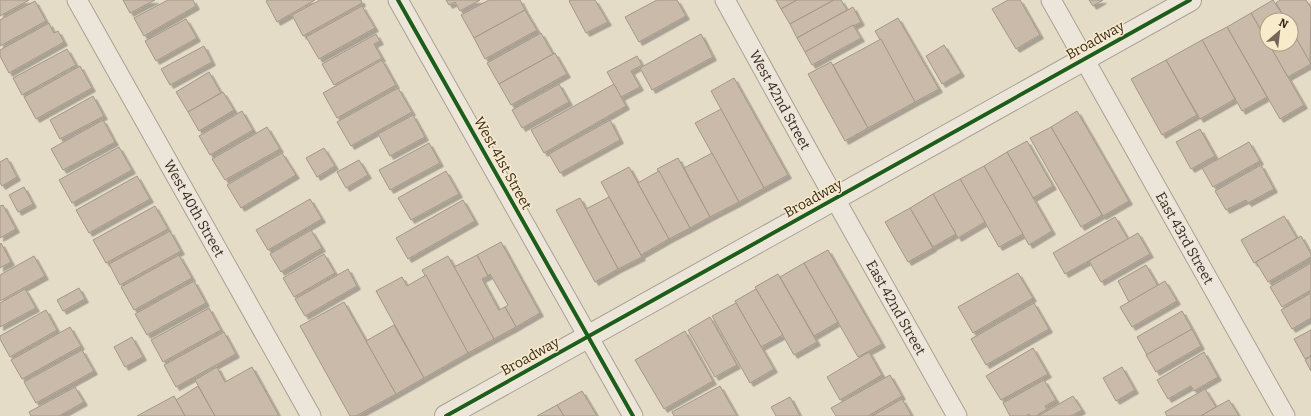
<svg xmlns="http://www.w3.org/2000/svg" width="1311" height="416" viewBox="0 0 1311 416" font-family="Bitter,serif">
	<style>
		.building { fill: #c9baa9; stroke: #a49788; filter: url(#shadow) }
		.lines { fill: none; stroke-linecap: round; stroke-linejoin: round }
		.minor-casing { stroke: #a9a092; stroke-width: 21 }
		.tertiary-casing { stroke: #a9a092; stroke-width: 24 }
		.minor { stroke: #ece6da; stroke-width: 19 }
		.tertiary { stroke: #ece6da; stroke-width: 22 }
		.cycleway-casing { stroke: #f8ebcc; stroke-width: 6 }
		.cycleway { stroke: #1b5e20; stroke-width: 4 }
		.labels { text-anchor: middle; stroke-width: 3; stroke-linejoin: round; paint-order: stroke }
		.street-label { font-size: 14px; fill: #37281a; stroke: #f8ebcc }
	</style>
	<defs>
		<filter id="shadow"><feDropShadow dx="3.5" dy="3.5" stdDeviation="0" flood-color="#0004"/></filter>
	</defs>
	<rect width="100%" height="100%" fill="#e5dcc8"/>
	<g class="building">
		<path d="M0,0H29L0,16Z"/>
		<path d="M123,0H155L130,13Z"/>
		<path d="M168,0H193L196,6L144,36L134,18Z"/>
		<path d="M268,0H315L277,22L266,1Z"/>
		<path d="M320,0H361L362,3L303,36L292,15Z"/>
		<path d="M446,0H480L460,11L455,2L449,5Z"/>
		<path d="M489,0H520L525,10L474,38L461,15Z"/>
		<path d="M570,0H595L608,22L586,33L569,1Z"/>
		<path d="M657,0H677L686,16L639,42L625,17Z"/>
		<path d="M776,0H797L781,9Z"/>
		<path d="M797,0H834L790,24L781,9Z"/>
		<path d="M834,0H841L847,10L797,38L790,24Z"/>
		<path d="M1008,0H1020L1040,35L1016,49L992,9Z"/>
		<path d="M1089,0H1103L1093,6Z"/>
		<path d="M1273,0L1286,20H1267V41L1251,13Z"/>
		<path d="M1280,0H1306L1311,8L1310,63L1291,29V20H1286L1276,3Z"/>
		<path d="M35,1L46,21L0,46V20Z"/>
		<path d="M362,6L375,28L319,59L306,37Z"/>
		<path d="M853,7L861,22L805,52L797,38Z"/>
		<path d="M525,10L537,30L485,59L474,38Z"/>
		<path d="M1251,13L1267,41V44H1269L1304,105L1280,119L1227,27Z"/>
		<path d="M898,18L939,89L915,102L875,31Z"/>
		<path d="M186,19L197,38L156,61L145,41Z"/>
		<path d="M49,23L54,33L58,31L64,42L9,73L0,56V50Z"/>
		<path d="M853,25L861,38L812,65L805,52Z"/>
		<path d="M1227,27L1267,97L1242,111L1202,40Z"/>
		<path d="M1291,29L1311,64L1288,77L1269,44H1291Z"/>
		<path d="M541,33L553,54L499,84L487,63Z"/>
		<path d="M376,34L380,41L374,44L382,58L334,85L322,64Z"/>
		<path d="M701,34L713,57L652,90L640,68Z"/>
		<path d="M881,39L915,102L868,128L833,65Z"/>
		<path d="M1202,40L1235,99L1200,119L1166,60Z"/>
		<path d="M944,45L961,73L942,84L926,56Z"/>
		<path d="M204,46L212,62L170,85L161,69Z"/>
		<path d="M67,49L76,65L22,95L13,78Z"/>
		<path d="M555,53L567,74L511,105L499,84Z"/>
		<path d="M637,56L642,65L631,71L640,87L621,97L607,72Z"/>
		<path d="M382,60L396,85L337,118L323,93Z"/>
		<path d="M1166,60L1197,115L1162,135L1131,79Z"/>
		<path d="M831,62L868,128L845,141L808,74Z"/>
		<path d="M80,66L92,88L36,119L24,97Z"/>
		<path d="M209,72L221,93L188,112L176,92Z"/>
		<path d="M734,78L788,175L764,188L711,91Z"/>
		<path d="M559,84L569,102L522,128L512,110Z"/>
		<path d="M614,84L626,106L544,153L531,130Z"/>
		<path d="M398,88L412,112L351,146L337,122Z"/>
		<path d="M223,92L234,110L199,131L188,112Z"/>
		<path d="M93,96L104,116L60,139L50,120Z"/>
		<path d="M721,109L764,188L739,202L695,123Z"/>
		<path d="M242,111L253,130L210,155L199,136Z"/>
		<path d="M1077,111L1129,201L1103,216L1051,127Z"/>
		<path d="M413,115L425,137L390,156L378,134Z"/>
		<path d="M103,120L115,142L63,170L51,149Z"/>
		<path d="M610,120L620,140L560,173L549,154Z"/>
		<path d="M267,127L280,149L225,180L212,159Z"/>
		<path d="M1051,127L1102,215L1081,227L1030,138Z"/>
		<path d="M1200,129L1215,156L1191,169L1176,142Z"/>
		<path d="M1027,141L1053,186L1033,198L1007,152Z"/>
		<path d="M1249,142L1260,161L1213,187L1202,168Z"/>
		<path d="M429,143L440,163L390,190L379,170Z"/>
		<path d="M119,147L132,170L72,203L59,180Z"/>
		<path d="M324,148L335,166L317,177L306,158Z"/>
		<path d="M1007,152L1052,231L1029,245L984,166Z"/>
		<path d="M282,153L296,175L241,208L227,185Z"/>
		<path d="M712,153L739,202L710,217L684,168Z"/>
		<path d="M7,158L17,177L2,186L0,183V162Z"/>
		<path d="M678,158L710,217L690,228L657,169Z"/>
		<path d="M359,160L368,175L346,188L337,172Z"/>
		<path d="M1261,165L1274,189L1248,203L1246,200L1226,210L1215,191Z"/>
		<path d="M984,166L1023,234L999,247L960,179Z"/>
		<path d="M629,167L669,239L641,255L601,182Z"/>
		<path d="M446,171L459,194L411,220L398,198Z"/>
		<path d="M659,171L690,228L669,239L638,183Z"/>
		<path d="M137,176L150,199L89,233L76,210Z"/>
		<path d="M960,179L985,222L958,238L933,194Z"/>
		<path d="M24,187L33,204L18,212L9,195Z"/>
		<path d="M933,194L956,234L933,247L910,208Z"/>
		<path d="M609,197L642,257L618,269L586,209Z"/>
		<path d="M580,198L618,269L595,282L556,210Z"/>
		<path d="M310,199L322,219L268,250L256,230Z"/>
		<path d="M463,200L475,221L408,259L396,238Z"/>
		<path d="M3,205L16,229L0,238V206Z"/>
		<path d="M155,206L168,229L106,263L93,240Z"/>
		<path d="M910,208L933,248L908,262L885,222Z"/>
		<path d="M1284,216L1297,238L1254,263L1241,240Z"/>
		<path d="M1115,217L1128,239L1065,274L1053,253Z"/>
		<path d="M311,230L322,248L281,272L270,254Z"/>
		<path d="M170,231L181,251L120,285L109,264Z"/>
		<path d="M1138,233L1150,254L1101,282L1089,261Z"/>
		<path d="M1301,236L1311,254V257L1268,282L1256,262Z"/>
		<path d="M501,242L540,313L516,327L505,307L508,305L490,274L488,276L477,255Z"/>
		<path d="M1,243L11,262L0,268V244Z"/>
		<path d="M828,250L882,344L858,357L804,263Z"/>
		<path d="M324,254L335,273L294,297L283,278Z"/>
		<path d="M179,255L192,278L134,310L121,287Z"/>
		<path d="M477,255L488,276L482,279L499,310L505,307L516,327L494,339L454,267Z"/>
		<path d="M34,256L45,276L0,301V275Z"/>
		<path d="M448,256L494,339L468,353L422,270Z"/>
		<path d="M804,263L838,322L814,336L780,277Z"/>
		<path d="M1311,263V290L1282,307L1270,287Z"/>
		<path d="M1146,265L1158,286L1129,302L1118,281Z"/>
		<path d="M348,269L357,286L305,316L295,299Z"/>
		<path d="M1018,273L1033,298L973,333L958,307Z"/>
		<path d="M778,274L817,342L794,355L755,287Z"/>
		<path d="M426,275L468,353L424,378L376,291L402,277L407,286Z"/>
		<path d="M194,281L206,303L147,335L135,314Z"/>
		<path d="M1165,281L1177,301L1132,327L1120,307Z"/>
		<path d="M79,288L85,299L63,311L57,300Z"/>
		<path d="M25,289L36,308L0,327V303Z"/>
		<path d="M756,289L783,335L761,347L735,301Z"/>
		<path d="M1311,293V318L1292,329L1281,310Z"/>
		<path d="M344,302L396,394L356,416H350L300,326Z"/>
		<path d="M736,303L774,369L750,383L712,316Z"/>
		<path d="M1034,303L1049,329L986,365L971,339Z"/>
		<path d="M209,308L221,330L163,362L151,340Z"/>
		<path d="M46,310L57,330L10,357L0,339V336Z"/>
		<path d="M1182,311L1192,329L1147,355L1137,337Z"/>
		<path d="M710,317L737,365L715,377L688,330Z"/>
		<path d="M394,325L424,378L396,394L366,341Z"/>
		<path d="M70,327L81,346L22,379L11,360Z"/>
		<path d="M1192,329L1201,346L1156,372L1146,355Z"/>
		<path d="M1311,330V356L1305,359L1294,339Z"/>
		<path d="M685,331L713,381L664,409L635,360Z"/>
		<path d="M224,332L236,354L176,387L164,365Z"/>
		<path d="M132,337L143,357L125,367L114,347Z"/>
		<path d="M1033,348L1048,374L1001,400L986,376Z"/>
		<path d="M82,350L94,371L36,403L24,382Z"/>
		<path d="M869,352L882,375L840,400L827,377Z"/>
		<path d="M1204,352L1218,377L1194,391L1191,386L1168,399L1157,380Z"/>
		<path d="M1311,356V371L1305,360Z"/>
		<path d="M217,367L225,382L252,367L279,416H215L195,380Z"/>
		<path d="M1122,367L1135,390L1116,401L1103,378Z"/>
		<path d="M890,375L902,396L868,416H836L831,408Z"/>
		<path d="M1044,380L1056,400L1045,406L1047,409L1036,416H1030L1029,414L1026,416H1010L1003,403Z"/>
		<path d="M198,386L215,416H185L176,400Z"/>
		<path d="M720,386L737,416H674L672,412Z"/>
		<path d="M75,387L84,402L59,416H31L29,412Z"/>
		<path d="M1205,389L1216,407L1201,416H1167L1165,412Z"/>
		<path d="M582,391L597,416H564L557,405Z"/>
		<path d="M174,396L185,416H137Z"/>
		<path d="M1073,396L1082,410L1071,416H1038Z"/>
		<path d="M790,397L800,416H776L771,407Z"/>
		<path d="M902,399L912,416H872Z"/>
		<path d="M1229,400L1239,416H1201L1216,407Z"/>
		<path d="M557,405L564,416H537Z"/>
	</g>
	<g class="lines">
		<g class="minor-casing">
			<g id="minor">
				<path id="s1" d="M77,0L311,416"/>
				<path d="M398,0L633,416"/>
				<path id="s2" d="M725,0L816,165L957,416"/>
				<path id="s3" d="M1051,0L1285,416"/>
			</g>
		</g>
		<g class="tertiary-casing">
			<path id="tertiary" d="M446,416L1190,0"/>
		</g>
		<use href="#minor" class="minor"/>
		<use href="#tertiary" class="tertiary"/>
		<g class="cycleway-casing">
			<g id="cycleway">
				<path d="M398,0L633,416"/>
				<path d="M446,416L1190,0"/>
			</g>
		</g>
		<use href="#cycleway" class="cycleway"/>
	</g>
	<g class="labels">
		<g class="street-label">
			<text transform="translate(1095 40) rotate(-29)" y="5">Broadway</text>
			<text dy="5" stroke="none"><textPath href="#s2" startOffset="114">West 42nd Street</textPath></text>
			<text transform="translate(503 163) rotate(61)" y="5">West 41st Street</text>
			<text transform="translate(813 198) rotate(-29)" y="5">Broadway</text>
			<text dy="5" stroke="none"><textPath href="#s1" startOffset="239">West 40th Street</textPath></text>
			<text dy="5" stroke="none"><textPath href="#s3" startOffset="273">East 43rd Street</textPath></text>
			<text dy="5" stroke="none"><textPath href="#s2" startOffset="352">East 42nd Street</textPath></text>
			<text transform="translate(530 356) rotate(-29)" y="5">Broadway</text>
		</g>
	</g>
	<g transform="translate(1279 32) rotate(28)"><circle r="19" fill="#f8ebcc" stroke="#ab9d85"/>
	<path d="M0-3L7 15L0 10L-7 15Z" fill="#746757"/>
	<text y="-6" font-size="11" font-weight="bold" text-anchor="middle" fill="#37281a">N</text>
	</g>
</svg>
